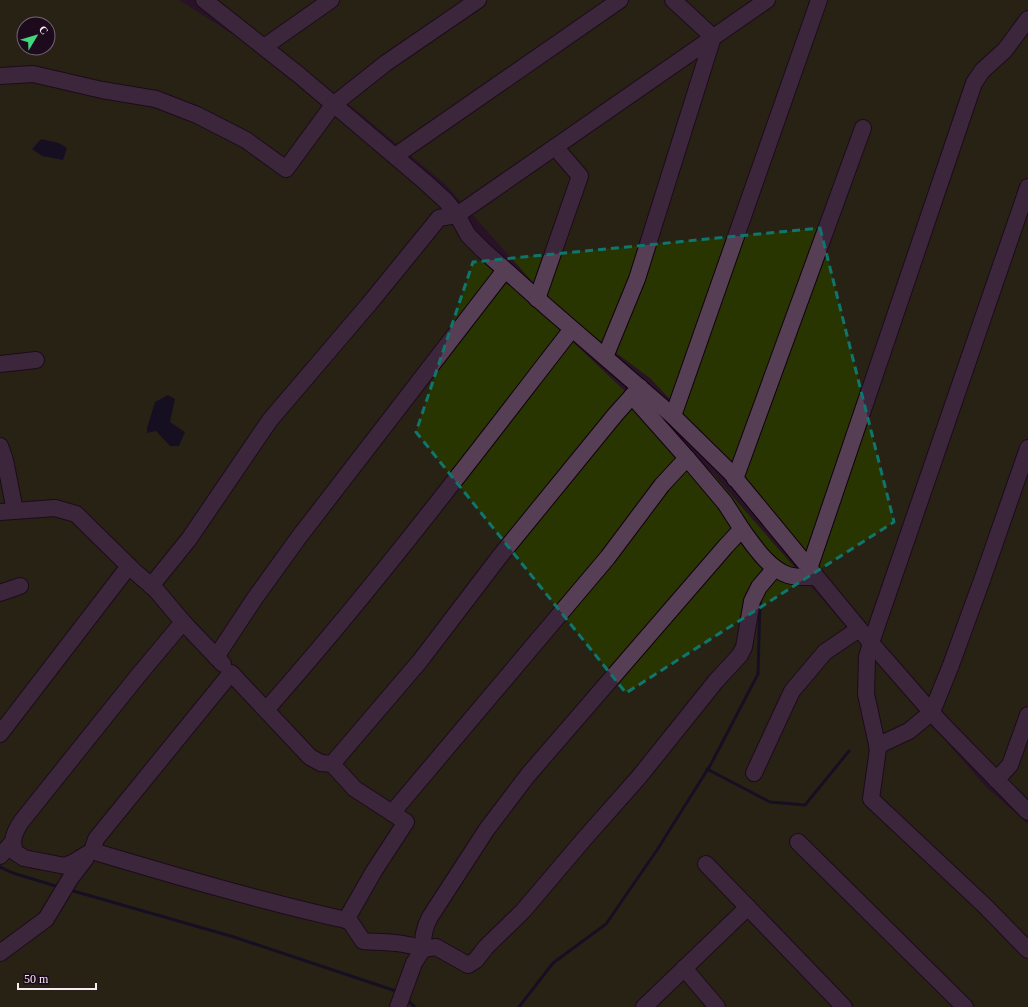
<svg xmlns="http://www.w3.org/2000/svg" width="1028" height="1007" viewBox="0 0 1028 1007" font-family="'Times New Roman',serif">
	<style>
		.green { fill: #293500; fill-rule: evenodd }
		.water { fill: #000d1d }
		.lines { fill: none; stroke-linecap: round; stroke-linejoin: round }
		.stream { stroke: #000d1d; stroke-width: 3 }
		.minor-casing { stroke: #10010f; stroke-width: 18 }
		.minor { stroke: #563e54; stroke-width: 16 }
		.marked { fill: none; stroke: #0f766e; stroke-width: 3; stroke-dasharray: 8 5; stroke-linejoin: round }
	</style>
	<rect width="100%" height="100%" fill="#281327"/>
	<g class="green">
		<path d="M0,0H179L239,38L438,199L521,293L714,475L986,787L1028,824V1007H0ZM24,24H48V48H24Z"/>
		<path d="M217,0H1028V806L928,698L749,484L651,379L555,307L445,184L362,115Z"/>
	</g>
	<g class="water">
		<path d="M41,139L59,143L67,148L63,160L42,156L32,149Z"/>
		<path d="M168,395L175,399L170,422L185,432L179,446H170L156,431L147,433V428L155,402Z"/>
	</g>
	<g class="lines">
		<g class="stream">
			<path d="M707,769L770,802L805,805L849,751"/>
			<path d="M0,867L13,873L59,887"/>
			<path d="M70,890L234,937L399,992"/>
			<path d="M406,999L415,1007"/>
			<path d="M519,1007L553,963L606,924L657,850L711,764L758,674L760,600"/>
		</g>
		<g class="minor-casing">
			<g id="minor">
				<path d="M204,0L299,75L424,181L446,201L457,215L468,235L483,250L548,308L673,416L730,472L871,643L941,723L1028,812"/>
				<path d="M264,47L331,0"/>
				<path d="M0,76L33,74L102,90L156,99L197,115L246,140L286,169L333,105L386,63L478,0"/>
				<path d="M395,156L620,0"/>
				<path d="M1028,187L871,643L867,657L866,694L878,749L871,799L985,906L1028,950"/>
				<path d="M537,299L580,176L555,147"/>
				<path d="M605,357L637,279L713,37L673,0"/>
				<path d="M0,364L36,360"/>
				<path d="M640,387L615,415L500,556L420,661L332,764L321,763L310,757L231,673L96,839L92,851C176,876 261,901 346,920L351,923L363,941C385,943 401,941 423,949C423,936 424,928 430,917L487,829L528,775L726,546L739,532L743,531C754,546 769,569 788,575C797,578 806,577 816,577"/>
				<path d="M632,396L687,458"/>
				<path d="M673,416L819,0"/>
				<path d="M0,446L5,460L15,511"/>
				<path d="M735,479L863,128"/>
				<path d="M0,512L55,508L76,514L134,571L156,590L183,622"/>
				<path d="M809,569L974,83L982,71L1005,50L1028,19"/>
				<path d="M151,586L189,539L270,420L369,304L439,218L457,215L767,0"/>
				<path d="M0,593L20,586"/>
				<path d="M216,657L255,598L299,537L505,270"/>
				<path d="M266,710C374,588 472,458 572,329"/>
				<path d="M0,734L129,566"/>
				<path d="M877,746L909,731L932,712L951,665L982,580L1028,448"/>
				<path d="M332,764L355,789L406,822L374,871L346,920"/>
				<path d="M754,773L792,691L825,652L859,629"/>
				<path d="M996,780L1010,765L1028,715"/>
				<path d="M392,813L608,557L662,485L687,458L725,503L743,531"/>
				<path d="M798,842L965,1007"/>
				<path d="M92,851L74,862L65,866L24,858L15,852C11,840 14,833 21,822L137,677L183,622L223,664"/>
				<path d="M0,856L12,843"/>
				<path d="M706,864L844,1007"/>
				<path d="M0,953L46,919L70,879L86,858"/>
				<path d="M684,968L717,1007"/>
				<path d="M398,1007L414,963L423,949L436,947L468,965L476,960L486,947L523,911L585,838L639,777L716,681L740,655L744,647L752,601L759,587L775,568"/>
				<path d="M644,1007L748,907"/>
			</g>
		</g>
		<use href="#minor" class="minor"/>
	</g>
	<path d="M0 0H1028V1007H0ZM820,228L894,522L626,693L416,432L473,262Z" fill="#281327" fill-opacity=".55" fill-rule="evenodd"/>
	<path class="marked" d="M820,228L894,522L626,693L416,432L473,262Z"/>
	<g transform="translate(36 36) rotate(52)"><circle r="19" fill="#1e0a1d" stroke="#766474"/>
	<path d="M0-3L7 15L0 10L-7 15Z" fill="#41d77c"/>
	<text y="-6" font-size="11" font-weight="bold" text-anchor="middle" fill="#f9eaf7">С</text>
	</g>
	<path d="M18 983v6h78v-6" fill="none" stroke="#f9eaf7" stroke-width="2"/>
	<text x="24" y="983" font-size="12" fill="#f9eaf7" stroke="#1e0a1d" stroke-width="3" paint-order="stroke">50 m</text>
</svg>
